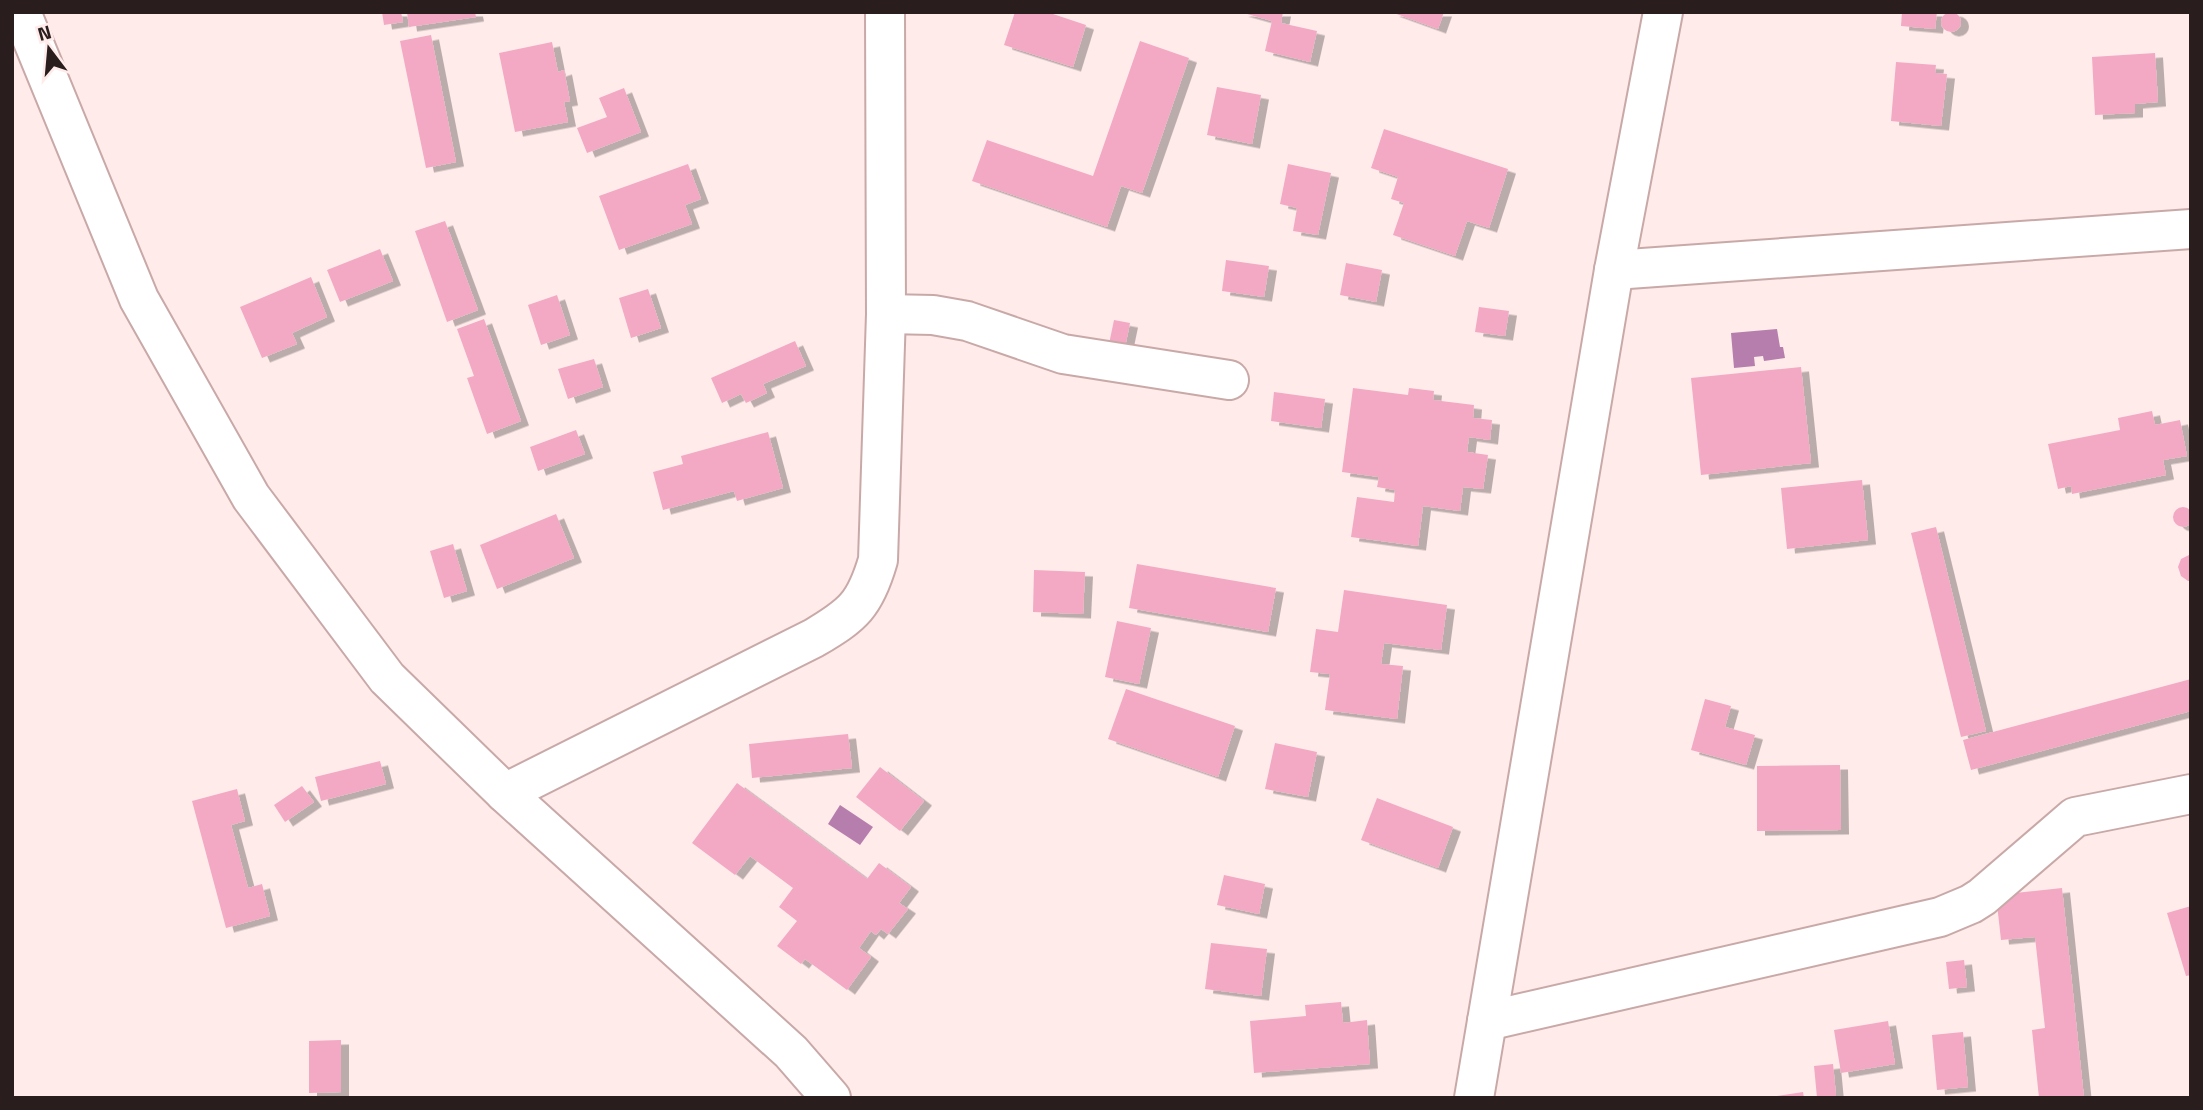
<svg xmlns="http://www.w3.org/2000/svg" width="2203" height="1110" viewBox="0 0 2203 1110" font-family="'Titillium Web',sans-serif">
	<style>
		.water { fill: #b67eac }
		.building { fill: #f3a9c4; filter: url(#shadow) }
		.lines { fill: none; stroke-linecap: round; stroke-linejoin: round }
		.street-casing { stroke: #c8a9a8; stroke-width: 42 }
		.secondary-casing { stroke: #c8a9a8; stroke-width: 42 }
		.street { stroke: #fff; stroke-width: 38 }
		.secondary { stroke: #fff; stroke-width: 38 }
	</style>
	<defs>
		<filter id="shadow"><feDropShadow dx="8" dy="4.5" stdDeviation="0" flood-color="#0004"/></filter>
	</defs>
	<rect width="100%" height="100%" fill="#ffebea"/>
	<g class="water">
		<path d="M1777,329L1780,347H1783L1785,358L1764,361L1763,356L1754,357L1755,366L1734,368L1731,333Z"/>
		<path d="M840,805L873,827L860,845L828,824Z"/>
	</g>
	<g class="building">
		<circle cx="1951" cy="22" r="10"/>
		<path d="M382,12H401L403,22L384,25Z"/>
		<path d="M407,12H475L476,17L409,27Z"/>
		<path d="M1015,12H1047L1086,25L1073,67L1004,45Z"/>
		<path d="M1240,12H1283L1281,23L1317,31L1310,62L1265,51L1272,21Z"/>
		<path d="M1391,12H1444L1438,29Z"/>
		<path d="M1902,12H1937L1935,29L1901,26Z"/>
		<path d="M431,35L456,162L426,168L400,41Z"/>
		<path d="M1140,41L1189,58L1142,193L1121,186L1107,227L972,181L987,140L1093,176Z"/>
		<path d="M552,42L558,72L564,70L570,101L564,102L568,122L515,132L499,53Z"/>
		<path d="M2155,53L2158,102L2135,104V113L2095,115L2092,57Z"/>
		<path d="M1896,62L1936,65L1935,73L1947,74L1941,126L1891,121Z"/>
		<path d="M1217,87L1261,95L1252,144L1207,135Z"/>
		<path d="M624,88L641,132L587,153L577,128L607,117L599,98Z"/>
		<path d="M1384,129L1508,169L1489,228L1467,221L1455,256L1393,235L1404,203L1391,199L1398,177L1371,168Z"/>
		<path d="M688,164L701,199L685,205L692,224L619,250L599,196Z"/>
		<path d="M1288,164L1331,173L1318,235L1293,231L1297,208L1280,204Z"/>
		<path d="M445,221L478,310L447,322L415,231Z"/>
		<path d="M380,249L393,281L340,302L327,270Z"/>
		<path d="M1226,260L1269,266L1264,297L1222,291Z"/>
		<path d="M1346,263L1382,270L1376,302L1340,295Z"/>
		<path d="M311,277L327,317L292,333L297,344L262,358L240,307Z"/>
		<path d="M648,289L661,328L631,338L619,298Z"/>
		<path d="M557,295L570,335L541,345L528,305Z"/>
		<path d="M1479,307L1509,311L1505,336L1475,332Z"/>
		<path d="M484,319L521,421L487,434L467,378L474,376L457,329Z"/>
		<path d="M1114,320L1130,323L1125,347L1109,344Z"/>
		<path d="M795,341L806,366L763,384L767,393L746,403L741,394L722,403L711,378Z"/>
		<path d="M594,359L603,387L568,399L558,369Z"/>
		<path d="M1801,367L1811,463L1701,475L1691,378Z"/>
		<path d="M1353,388L1408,395L1409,388L1434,391L1433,400L1474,405L1473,418L1492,420L1490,440L1469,437L1467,452L1488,455L1483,489L1463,487L1460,511L1423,506L1418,546L1351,537L1357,497L1394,502L1395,490L1377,487L1379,477L1342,472Z"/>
		<path d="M1274,392L1325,399L1321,428L1271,421Z"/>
		<path d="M2152,411L2155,425L2180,420L2187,456L2163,460L2166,475L2072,494L2071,486L2058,489L2048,444L2120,430L2118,418Z"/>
		<path d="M576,430L585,454L538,471L530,447Z"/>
		<path d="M768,432L783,488L737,501L734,491L663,510L653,472L683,464L681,456Z"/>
		<path d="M1862,480L1868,540L1787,549L1781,488Z"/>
		<circle cx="2183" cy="517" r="10"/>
		<path d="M556,514L574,558L497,589L480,545Z"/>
		<path d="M1936,527L1986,731L1961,737L1911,533Z"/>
		<path d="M453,544L467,591L444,598L430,551Z"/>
		<path d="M2191,554V581H2188L2181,576L2178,567L2181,559Z"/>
		<path d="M1137,564L1276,588L1268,632L1129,608Z"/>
		<path d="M1034,570L1085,572L1083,614L1033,612Z"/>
		<path d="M1344,590L1447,605L1441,650L1384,643L1381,664L1403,666L1397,719L1325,710L1330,674L1310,672L1316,629L1338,632Z"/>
		<path d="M1117,621L1151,628L1139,684L1105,677Z"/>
		<path d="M2191,679V711L1971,770L1963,740Z"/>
		<path d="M1126,689L1235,726L1218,777L1108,739Z"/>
		<path d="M1705,699L1731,706L1725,727L1755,735L1746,765L1691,750Z"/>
		<path d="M848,734L852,768L752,778L749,744Z"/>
		<path d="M1275,743L1317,752L1308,797L1265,789Z"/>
		<path d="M380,761L386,784L321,801L315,777Z"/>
		<path d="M1840,765L1841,830L1757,831V766Z"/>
		<path d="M880,767L924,801L900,831L856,797Z"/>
		<path d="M737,783L867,879L879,863L911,887L899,903L908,909L888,934L881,929L876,935L871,931L859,948L871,957L847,990L805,959L801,964L777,946L797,921L779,907L793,888L750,856L735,875L692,843Z"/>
		<path d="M302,786L314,802L285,822L274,805Z"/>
		<path d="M237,789L245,821L231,825L248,888L262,884L270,916L226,928L192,801Z"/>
		<path d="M1377,798L1453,827L1438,868L1361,840Z"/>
		<path d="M1224,875L1265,884L1259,914L1217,905Z"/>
		<path d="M2062,888L2084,1098H2039L2032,1030L2045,1028L2035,937L2001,940L1996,895Z"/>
		<path d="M2191,906V975L2186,976L2167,913Z"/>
		<path d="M1211,943L1267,949L1261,996L1205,989Z"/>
		<path d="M1964,960L1967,987L1949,989L1946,962Z"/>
		<path d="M1341,1002L1343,1023L1367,1020L1370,1064L1254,1073L1250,1021L1306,1016L1305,1005Z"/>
		<path d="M1888,1021L1895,1064L1841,1073L1834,1030Z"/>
		<path d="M1963,1032L1968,1087L1937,1090L1932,1035Z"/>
		<path d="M341,1040V1092L309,1093V1041Z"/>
		<path d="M1833,1064L1836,1096L1817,1098L1814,1066Z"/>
		<path d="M1803,1092L1804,1098H1778L1777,1096Z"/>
	</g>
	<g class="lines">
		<g class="street-casing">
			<g id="street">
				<path d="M21,12L139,299L251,497L387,678L505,793L791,1052L831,1098"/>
				<path d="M1614,270L2191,229"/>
				<path d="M886,314L933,315L967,321L1063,354L1229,380"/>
				<path d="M505,793L814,638C853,615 865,605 878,560L886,314L885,12"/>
				<path d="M1487,1021L1940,917L1971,904L1982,897L2075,817L2191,794"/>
			</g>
		</g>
		<g class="secondary-casing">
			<path id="secondary" d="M1474,1098L1614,270L1663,12"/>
		</g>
		<use href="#street" class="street"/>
		<use href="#secondary" class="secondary"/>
	</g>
	<rect width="2203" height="1110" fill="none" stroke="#291d1d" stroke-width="28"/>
	<g transform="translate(49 49) rotate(344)" stroke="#ffebea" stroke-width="5" paint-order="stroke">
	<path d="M0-5L12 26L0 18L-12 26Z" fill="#291d1d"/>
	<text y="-10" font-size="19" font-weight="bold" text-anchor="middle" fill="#291d1d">N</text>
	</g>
</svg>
